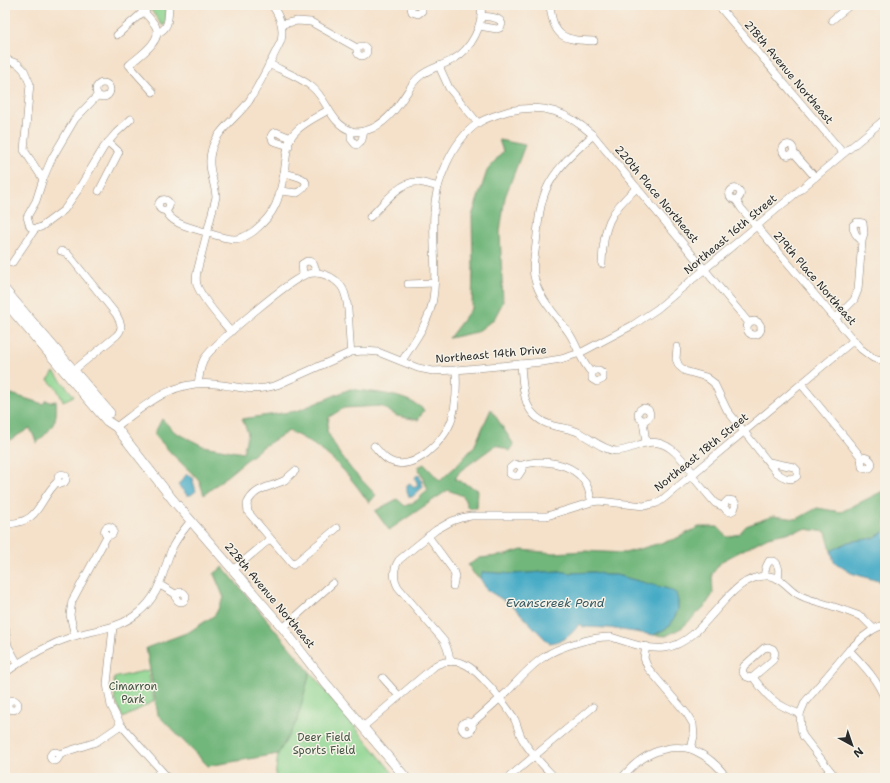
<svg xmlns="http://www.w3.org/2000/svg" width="890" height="783" viewBox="0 0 890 783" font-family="'Shantell Sans',sans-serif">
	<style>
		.green { fill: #8cd48f; stroke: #5c805d }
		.forest { fill: #71b67a; stroke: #4e7052 }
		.water { fill: #47abc6; stroke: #396b78 }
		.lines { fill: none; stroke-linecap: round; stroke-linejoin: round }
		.minor-casing { stroke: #90867a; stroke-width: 8 }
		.major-casing { stroke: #90867a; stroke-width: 10 }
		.minor { stroke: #fff; stroke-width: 7 }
		.major { stroke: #fff; stroke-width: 9 }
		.labels { text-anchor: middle; stroke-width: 3; stroke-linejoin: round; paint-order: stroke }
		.street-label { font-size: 11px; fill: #2b2b2b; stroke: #f7f3e8 }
		.park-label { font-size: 11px; fill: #435544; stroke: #f7f3e8 }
		.water-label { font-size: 12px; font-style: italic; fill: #355861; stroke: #f7f3e8 }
	</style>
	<rect width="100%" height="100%" fill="#f7f3e8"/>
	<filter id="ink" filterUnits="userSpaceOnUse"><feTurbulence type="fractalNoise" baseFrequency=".025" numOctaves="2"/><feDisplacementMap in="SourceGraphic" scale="8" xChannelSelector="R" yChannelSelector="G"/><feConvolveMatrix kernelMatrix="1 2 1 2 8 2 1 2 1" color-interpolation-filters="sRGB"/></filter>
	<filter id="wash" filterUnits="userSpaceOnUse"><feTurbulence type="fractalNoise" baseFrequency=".012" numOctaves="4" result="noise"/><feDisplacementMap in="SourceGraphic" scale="16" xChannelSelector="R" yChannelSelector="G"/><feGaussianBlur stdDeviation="0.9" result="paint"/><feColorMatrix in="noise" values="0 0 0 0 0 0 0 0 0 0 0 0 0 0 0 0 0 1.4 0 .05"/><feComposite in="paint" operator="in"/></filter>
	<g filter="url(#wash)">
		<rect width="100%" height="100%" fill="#f5e1ca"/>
		<g class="green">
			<path d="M156,5H167L165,25H162L151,10Z"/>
			<path d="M54,372L74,396L63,401L57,389L48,380Z"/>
			<path d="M148,670L154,701L123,718L115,699L114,678Z"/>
			<path d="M310,672L397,778H275L278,754L297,721Z"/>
		</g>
		<g class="forest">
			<path d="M499,140L525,145L505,197L500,232L503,302L494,319L477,332L449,338L472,308L473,266L472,216L487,171L503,151Z"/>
			<path d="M350,389C374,393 405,393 424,410L418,420L397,416L381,406L344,408L329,417L327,431L339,453L352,470L376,495L369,503C345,469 327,449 289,431L261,448L204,495L199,480L172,454L154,434L162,419L175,432L203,446L243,453L248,433L242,419L297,411Z"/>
			<path d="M5,392L43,404L46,400L50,402L56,401C58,424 52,427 37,443L30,428L5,443Z"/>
			<path d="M491,409L514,445L510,451L496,445L460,471L455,479L478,490L477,508H468L463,496L448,490L389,530L375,511L397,499L405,506L416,501L428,490L418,467L424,464L440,481L455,467L474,447Z"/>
			<path d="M885,490V531L874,538L848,542L831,551L826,532L805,529L768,537L722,561L712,574L713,594L705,606L683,627L666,636L654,635L670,626L678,610V601L668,589L616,575H605L595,572L570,573L559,571L513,574L483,572L480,578L474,574L468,565L480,558L506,555L522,550L554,553L585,551L625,553L675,539L699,527H718L727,537L739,534L746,526L773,516L797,519L817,508L841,512Z"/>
			<path d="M223,567L310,672L297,721L278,754L208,766L158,715L146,648L189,632L215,615L224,598L214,574Z"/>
		</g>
		<g class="water">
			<path d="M187,474L194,479L193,481L196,491L191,495H187L178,485Z"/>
			<path d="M417,475H419L423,487L412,497H409L407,491V485L410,483L414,488L417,486L418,485L415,478Z"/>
			<path d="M885,531V583L851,573L834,562L831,551L848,542L874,538Z"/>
			<path d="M559,571L570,573L595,572L605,575H616L668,589L676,593L678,601V610L670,626L654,635L609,628L584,627L579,624C572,635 563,642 549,643L513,606L487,590L480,578L482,572L513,574Z"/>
		</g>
	</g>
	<g filter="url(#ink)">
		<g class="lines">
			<g class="minor-casing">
				<g id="minor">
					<path d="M138,5C143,12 152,19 156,27C163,41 138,57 129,65L153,92"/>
					<path d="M412,5L411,8L412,12L418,14L422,11V5"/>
					<path d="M550,5C553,38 564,40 594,41"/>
					<path d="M718,5L843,153"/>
					<path d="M832,20L850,5"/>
					<path d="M282,24L297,21L311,22L357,48"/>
					<path d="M479,26L497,29L500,28L502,24C500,16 488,17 481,16"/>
					<path d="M157,33C170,29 168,17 169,5"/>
					<path d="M117,35L151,5"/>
					<circle cx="362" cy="51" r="5"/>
					<path d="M5,59L18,64L24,70L30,84L24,150L43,179L36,201L27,217L30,227L35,229L41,227L64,210L78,190L104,147L116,133L131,119"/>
					<path d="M269,64C283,71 300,77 312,87C328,100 330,124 352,131C359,133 366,131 373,128C389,120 398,106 408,91C411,86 414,81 419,77C428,68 443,66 454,59C471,49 484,25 481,5"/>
					<path d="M439,66L449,88L478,123"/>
					<circle cx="103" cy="90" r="7"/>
					<path d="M351,131V139L355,144L357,145L362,140L364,131"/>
					<circle cx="788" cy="150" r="5.5"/>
					<path d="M289,146L273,141L271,136L273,133L276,132L291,138"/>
					<path d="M793,152L815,177"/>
					<path d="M43,179L52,158L75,119L98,95"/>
					<circle cx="735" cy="194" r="5.5"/>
					<path d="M99,191L119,152L108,142"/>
					<path d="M281,191L297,193C318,180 297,176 284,173"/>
					<circle cx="164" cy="205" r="5.5"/>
					<path d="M736,200L741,208L861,349L873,358L885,361"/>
					<path d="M166,211C172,224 189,227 202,231C212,234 224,239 235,239C242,239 248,235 254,231C276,213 279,200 284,173C286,162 286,147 291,137C299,125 315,118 328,110"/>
					<path d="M370,217C382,206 399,182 416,182C423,182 431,185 438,187"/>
					<path d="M61,251L67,253L116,314C121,323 124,329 116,336L73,371"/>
					<path d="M12,263L35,229"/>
					<path d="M602,264C603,228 609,211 637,188"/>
					<path d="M303,275L302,264L307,261C314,261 315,267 317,273"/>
					<path d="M408,284L434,283"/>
					<path d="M836,318L854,300L858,290L862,241L864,233L863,223L857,222L853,225C853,232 857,237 862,241"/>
					<circle cx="754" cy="328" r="7"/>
					<path d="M231,332C221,320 202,299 197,285C196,281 196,277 197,272L216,197C215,182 207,168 211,152C215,131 237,118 249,101C261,82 271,61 281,41C284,27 280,17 272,5"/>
					<path d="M677,347L676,359L679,366L685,371L706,377L714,383L727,410L776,472C782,477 791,482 797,476V470L794,467L769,462"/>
					<path d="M402,361C413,343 427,325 432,304C438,275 432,243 434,213C435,183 452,141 478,123C488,117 499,114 509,111C544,103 567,112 593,135L749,323"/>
					<path d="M521,364C523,389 522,416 551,425C560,428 569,428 578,432C590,438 603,450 616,451C627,451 635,445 646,443C668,438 682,459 694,474"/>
					<path d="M592,373L595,370H599L603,373V379L597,382L592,379V373C581,363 578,346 569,333C558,317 540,300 535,280C531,269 535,255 536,244C538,226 539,207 546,190C556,167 576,151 593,135"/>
					<path d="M198,383C200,375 200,366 204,359C214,344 292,277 308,274C320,271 333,276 341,286C351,299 348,334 351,352"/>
					<path d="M801,384L861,457L862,467L865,469L870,468L872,465C872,459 866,457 861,457"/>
					<circle cx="644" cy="414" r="6"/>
					<path d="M643,421L646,442"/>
					<path d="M116,427C147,404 172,380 214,384C239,386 251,393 277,385L351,352L364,351L378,352L418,368L433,371L456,370L542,362L561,359L580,353L633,325L657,309L885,119"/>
					<path d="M374,446C379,451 383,458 390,461C413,473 445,441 452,419C456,404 457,386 456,370"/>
					<path d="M520,466L522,470L518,476H514L510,474V468L515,464L520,466C541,458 574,462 586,484C589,489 590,496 592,502"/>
					<path d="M295,471C292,474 288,477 285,480C271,488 255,486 247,504L248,512L293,565L337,528"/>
					<path d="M692,476L715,503L724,507L726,510L730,512L734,510L736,504L734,501L728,500L725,503L724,507"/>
					<path d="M5,524C42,523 36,502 58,481V476L62,474L66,476V480L64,483L61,484L58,481"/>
					<circle cx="109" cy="531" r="4.5"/>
					<path d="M428,536L453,570L455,576L453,586"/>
					<path d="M233,570L270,539"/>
					<path d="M764,576L766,567L769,561H774C780,565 779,572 778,579"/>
					<path d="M160,585L177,595"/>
					<circle cx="181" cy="597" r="5"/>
					<path d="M5,627L8,646L18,664"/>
					<path d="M113,627L107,684L111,706L121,725L168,778"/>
					<path d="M283,628L333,583"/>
					<path d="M75,636L70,615L72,601L107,536"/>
					<path d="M646,646L644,658L648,668L687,714L693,724L694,736L691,749C707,756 717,764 727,778"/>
					<path d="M768,647L773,649L775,653L773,660L753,677L750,678L745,676L742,671L744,666L764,648Z"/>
					<path d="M849,650C864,666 878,680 885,700"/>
					<path d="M451,662L447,648L444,641L398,587C393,578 393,569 399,560L436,530L452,521L461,518L471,516H547L592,502L599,501L644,506L657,503L663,499L854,340"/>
					<path d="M5,673C26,657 49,644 74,636C97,629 120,629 139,612C162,593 162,571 173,546C178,537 184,529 191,521"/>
					<path d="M753,677C768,698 776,705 800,714L801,730L803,736L836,778"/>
					<path d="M383,678L399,696"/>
					<circle cx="13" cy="705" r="5"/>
					<path d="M800,714L805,702L849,650L863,637L874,629L885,624"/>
					<circle cx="467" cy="727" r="5.5"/>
					<path d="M471,724C484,713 496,702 508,691C519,679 530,666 544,657C558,647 594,636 611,637C627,642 647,650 664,648C708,643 726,573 769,576C781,577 787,587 796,593C803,598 811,600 819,602C832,606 844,610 857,615L862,617L874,629"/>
					<path d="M363,727L436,665C463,653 477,672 493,690C500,699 509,709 515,720C518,727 519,734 523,740C531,754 544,766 555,778"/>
					<path d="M59,754V757L57,760L54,761L51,759L50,756L52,753L56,752L59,754L96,742L121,725"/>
					<path d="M153,778L161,771"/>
					<path d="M508,778L593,707"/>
					<path d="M622,778C639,756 664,743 691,749"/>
					<path d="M821,778L830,771"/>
				</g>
			</g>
			<g class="major-casing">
				<g id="major">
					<path d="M5,290L110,413"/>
					<path d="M5,302L107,421L116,427L173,500L283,628L323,680L406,778"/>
				</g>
			</g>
			<use href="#minor" class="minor"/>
			<use href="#major" class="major"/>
		</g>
	</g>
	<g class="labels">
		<g class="street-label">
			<text transform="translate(789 72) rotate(50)" y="4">218th Avenue Northeast</text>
			<text transform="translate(657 194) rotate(50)" y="4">220th Place Northeast</text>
			<text transform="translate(730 234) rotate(-40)" y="4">Northeast 16th Street</text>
			<text transform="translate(815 278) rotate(49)" y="4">219th Place Northeast</text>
			<text transform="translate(491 354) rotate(-5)" y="4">Northeast 14th Drive</text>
			<text transform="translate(701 452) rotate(-39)" y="4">Northeast 18th Street</text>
			<text transform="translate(270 595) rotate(50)" y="4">228th Avenue Northeast</text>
		</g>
		<g class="park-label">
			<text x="133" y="690">Cimarron<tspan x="133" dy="13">Park</tspan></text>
			<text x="324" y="741">Deer Field<tspan x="324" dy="13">Sports Field</tspan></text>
		</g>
		<g class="water-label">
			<text x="555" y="607">Evanscreek Pond</text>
		</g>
	</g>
	<rect width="890" height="783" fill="none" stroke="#f7f3e8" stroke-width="20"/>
	<g transform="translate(852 745) rotate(140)" stroke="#f7f3e8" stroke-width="3" paint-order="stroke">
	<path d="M0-3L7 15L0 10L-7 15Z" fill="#2b2b2b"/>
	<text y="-6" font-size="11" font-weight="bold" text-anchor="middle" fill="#2b2b2b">N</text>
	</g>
</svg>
